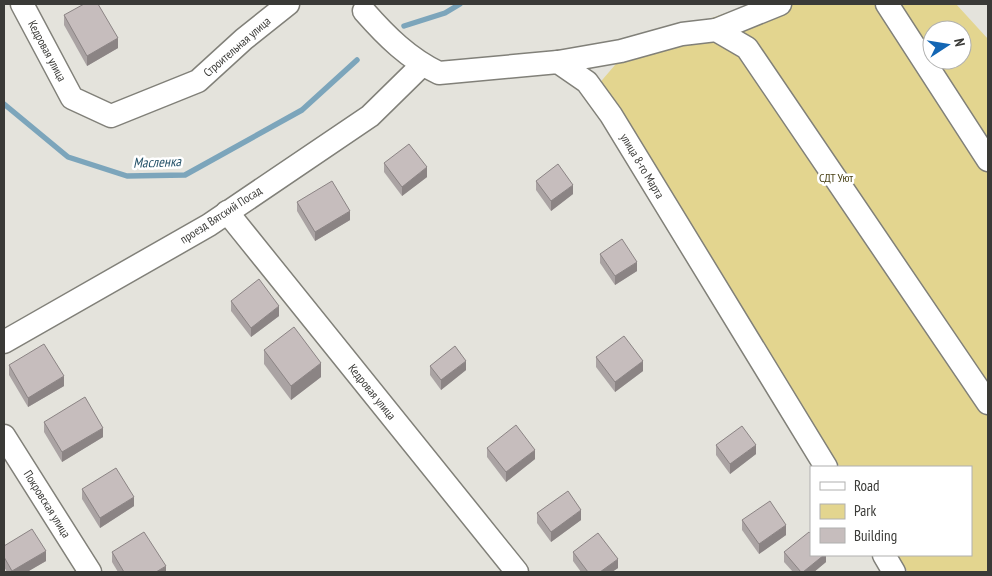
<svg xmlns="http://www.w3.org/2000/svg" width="992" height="576" viewBox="0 0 992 576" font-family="'PT Sans Narrow',sans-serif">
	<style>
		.green { fill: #e3d58f; fill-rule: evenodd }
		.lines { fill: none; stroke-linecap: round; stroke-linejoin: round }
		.stream { stroke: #7ca5bb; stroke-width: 5.5 }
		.minor-casing { stroke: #818079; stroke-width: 25 }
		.minor { stroke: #fff; stroke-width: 22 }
		.wall { fill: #aaa3a3 }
		.shaded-wall { fill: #8b8484 }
		.building { fill: #c6bdbd; stroke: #8b8484 }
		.labels { text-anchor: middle; stroke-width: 5; stroke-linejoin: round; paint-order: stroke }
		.street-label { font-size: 12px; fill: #3a3a37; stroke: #fff }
		.park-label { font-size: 12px; fill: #473f13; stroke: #fff }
		.water-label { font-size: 14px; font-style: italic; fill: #26536a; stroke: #fff }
	</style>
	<rect width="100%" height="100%" fill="#e4e3dc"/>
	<path class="green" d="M751,4H956L988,39V572H908L896,555H971V467H840L597,86L621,58L709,19ZM932,30H962V60H932Z"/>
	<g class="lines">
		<g class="stream">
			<path d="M404,26L445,13L460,4"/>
			<path d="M4,104L68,157L127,176L185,175L302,110L357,60"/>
		</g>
		<g class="minor-casing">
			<g id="minor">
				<path d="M22,4L72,98L111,116L198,81L244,39L288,4"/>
				<path d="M887,4L988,160"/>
				<path d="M364,11C386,36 409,59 439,73L558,62L587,82L611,115L826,467"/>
				<path d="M716,30L780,4"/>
				<path d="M558,62L621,51L682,34L716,30L747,48L988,403"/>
				<path d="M227,212L517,572"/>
				<path d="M4,342L209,225L370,116L422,65"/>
				<path d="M4,436L90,572"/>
				<path d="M884,555L894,572"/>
			</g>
		</g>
		<use href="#minor" class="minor"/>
	</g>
	<g class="wall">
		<path d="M64,15L118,48L87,66L64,25Z"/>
		<path d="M384,163L427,177L402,196L384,172Z"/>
		<path d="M536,181L573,194L551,211L536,190Z"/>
		<path d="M297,202L350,220L315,241L297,211Z"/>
		<path d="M600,254L637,271L615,285L600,263Z"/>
		<path d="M231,301L279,316L251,337L231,311Z"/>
		<path d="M264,350L321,377L291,400L264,364Z"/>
		<path d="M596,357L643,371L615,392L596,367Z"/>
		<path d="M9,365L64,386L28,407L9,375Z"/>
		<path d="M430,366L466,370L441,390L430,375Z"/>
		<path d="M44,422L103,437L62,462L44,432Z"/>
		<path d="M716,445L756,454L730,474L716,455Z"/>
		<path d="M487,448L535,459L506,482L487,457Z"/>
		<path d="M82,489L134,506L100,528L82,499Z"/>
		<path d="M537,513L581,520L551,542L537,523Z"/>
		<path d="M742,520L786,535L759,554L742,530Z"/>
		<path d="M4,546L46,561L27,572H7L4,567Z"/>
		<path d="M112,552L166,572H118L112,562Z"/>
		<path d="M573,552L618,568L612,572H581L573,561Z"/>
		<path d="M784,552L826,555V562L814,572H793L784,562Z"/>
	</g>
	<g class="shaded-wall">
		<path d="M118,38V48L87,66V56Z"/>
		<path d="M427,167V177L402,196V187Z"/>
		<path d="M573,185V194L551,211V201Z"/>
		<path d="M350,211V220L315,241V232Z"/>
		<path d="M637,262V271L615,285V276Z"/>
		<path d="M279,306V316L251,337V328Z"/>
		<path d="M466,361V370L441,390V380Z"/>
		<path d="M643,361V371L615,392V382Z"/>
		<path d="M321,363V377L291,400V386Z"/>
		<path d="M64,376V386L28,407V398Z"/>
		<path d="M103,428V437L62,462V452Z"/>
		<path d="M756,445V454L730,474V464Z"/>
		<path d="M535,450V459L506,482V472Z"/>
		<path d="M134,497V506L100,528V518Z"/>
		<path d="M581,510V520L551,542V532Z"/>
		<path d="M786,525V535L759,554V544Z"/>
		<path d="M46,551V561L27,572H12V571Z"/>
		<path d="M824,555H826V562L814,572H803Z"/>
		<path d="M618,559V568L612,572H600Z"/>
		<path d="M166,566V572H156Z"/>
	</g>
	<g class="building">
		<path d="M84,4H98L118,38L87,56L64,15Z"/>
		<path d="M409,144L427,167L402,187L384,163Z"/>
		<path d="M558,164L573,185L551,201L536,181Z"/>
		<path d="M332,181L350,211L315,232L297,202Z"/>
		<path d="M622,239L637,262L615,276L600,254Z"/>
		<path d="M259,279L279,306L251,328L231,301Z"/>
		<path d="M294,327L321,363L291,386L264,350Z"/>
		<path d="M624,336L643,361L615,382L596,357Z"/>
		<path d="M44,344L64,376L28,398L9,365Z"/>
		<path d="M455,346L466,361L441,380L430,366Z"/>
		<path d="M85,397L103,428L62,452L44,422Z"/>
		<path d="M516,425L535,450L506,472L487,448Z"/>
		<path d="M742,426L756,445L730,464L716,445Z"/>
		<path d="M116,468L134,497L100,518L82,489Z"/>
		<path d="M568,491L581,510L551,532L537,513Z"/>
		<path d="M770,501L786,525L759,544L742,520Z"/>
		<path d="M32,529L46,551L12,571L4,557V546Z"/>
		<path d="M144,532L166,566L156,572H124L112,552Z"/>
		<path d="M809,532L811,534V555H824L803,572H801L784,552Z"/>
		<path d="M598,533L618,559L600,572H588L573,552Z"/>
	</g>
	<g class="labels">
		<g class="street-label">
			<text transform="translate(237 47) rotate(-41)" y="4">Строительная улица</text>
			<text transform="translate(47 51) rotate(62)" y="4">Кедровая улица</text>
			<text transform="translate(642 166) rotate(59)" y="4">улица 8-го Марта</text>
			<text transform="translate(221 215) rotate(-33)" y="4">проезд Вятский Посад</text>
			<text transform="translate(372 392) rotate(51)" y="4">Кедровая улица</text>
			<text transform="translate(47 504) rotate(58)" y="4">Покровская улица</text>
		</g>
		<g class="park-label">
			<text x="836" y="182">СДТ Уют</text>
		</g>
		<g class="water-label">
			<text transform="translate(157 162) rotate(-2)" y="5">Масленка</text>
		</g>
	</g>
	<rect width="992" height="576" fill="none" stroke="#3a3a37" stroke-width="10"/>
	<rect x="810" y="466" width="162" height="90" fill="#ffffff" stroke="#b0b0af"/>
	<rect x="820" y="482" width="25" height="8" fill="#ffffff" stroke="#b0b0af"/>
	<text x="854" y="491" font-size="15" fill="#3a3a37">Road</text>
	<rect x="820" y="504" width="25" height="15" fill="#e3d58f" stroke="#b0b0af"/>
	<text x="854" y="516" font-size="15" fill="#3a3a37">Park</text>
	<rect x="820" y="528" width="25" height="15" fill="#c6bdbd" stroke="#b0b0af"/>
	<text x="854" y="541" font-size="15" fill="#3a3a37">Building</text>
	<g transform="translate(947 45) rotate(78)"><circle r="24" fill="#ffffff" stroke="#b0b0af"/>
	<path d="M0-4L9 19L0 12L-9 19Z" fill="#1366b4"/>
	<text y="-8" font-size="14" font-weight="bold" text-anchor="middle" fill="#3a3a37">N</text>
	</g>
</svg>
